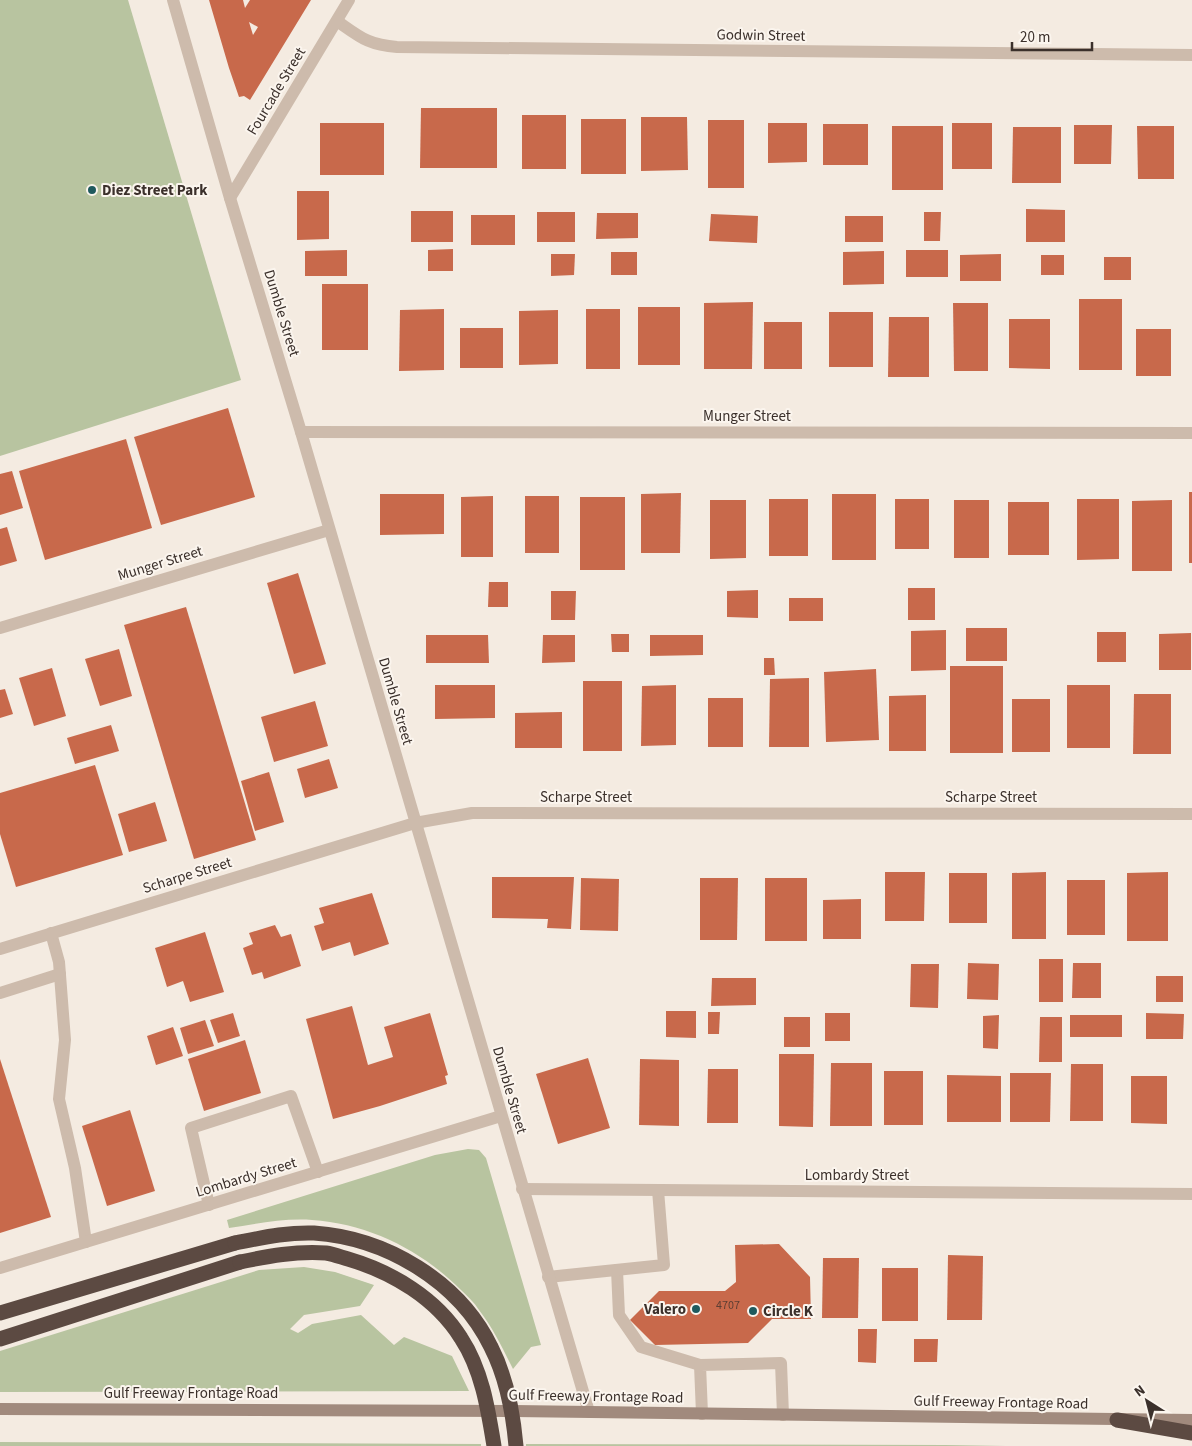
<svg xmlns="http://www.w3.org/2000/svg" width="1192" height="1446" viewBox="0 0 1192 1446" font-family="'Source Sans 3',sans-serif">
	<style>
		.green { fill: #b8c4a0 }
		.building { fill: #c8694b; fill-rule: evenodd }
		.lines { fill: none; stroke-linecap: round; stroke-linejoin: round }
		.service { stroke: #cdbbac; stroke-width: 12 }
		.minor { stroke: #cdbbac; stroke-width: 12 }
		.tertiary { stroke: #cdbbac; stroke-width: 12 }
		.secondary { stroke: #a18a7d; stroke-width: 12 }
		.motorway { stroke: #5c4a42; stroke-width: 15 }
		.motorway-bridge { stroke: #5c4a42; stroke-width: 15 }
		.poi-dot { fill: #1f5a5e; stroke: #fbf5ee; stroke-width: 2 }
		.labels { text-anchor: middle; stroke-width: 4; stroke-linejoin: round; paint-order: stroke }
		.number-label { font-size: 12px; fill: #5e3e33 }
		.street-label { font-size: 15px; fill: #3b302b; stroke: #fbf5ee }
		.poi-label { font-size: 15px; font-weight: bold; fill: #3b302b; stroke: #fbf5ee; text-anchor: start }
	</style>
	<rect width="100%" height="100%" fill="#f4ebe1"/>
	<g class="green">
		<path d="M0,0H128L241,380L0,456Z"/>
		<path d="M468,1149L479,1150L486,1158L541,1345L531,1347L513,1369C503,1349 493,1328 479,1310C474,1302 467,1296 461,1290C421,1250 369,1224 312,1220C284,1218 256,1224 229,1228L227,1220L435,1155Z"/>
		<path d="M304,1267L335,1272L374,1285L360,1306L304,1315L290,1329L298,1333L312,1324L361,1315L394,1345L404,1337L452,1356L469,1391L0,1392V1351L259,1270Z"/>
		<path d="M0,1442L481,1444V1446H0Z"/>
		<path d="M526,1444L946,1445L1006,1446H526Z"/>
	</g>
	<g class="building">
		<path d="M209,0H243L245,8L250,0H311L250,100L244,96L239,97L229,68ZM249,22L258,27L253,35Z"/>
		<path d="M421,108H497V168H420Z"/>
		<rect x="522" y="115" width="44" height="54"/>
		<path d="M641,117H687L688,170L641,171Z"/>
		<rect x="581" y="119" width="45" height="55"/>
		<rect x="708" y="120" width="36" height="68"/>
		<rect x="320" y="123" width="64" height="52"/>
		<path d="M768,123H807V162L768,163Z"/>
		<rect x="952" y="123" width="40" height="46"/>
		<rect x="823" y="124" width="45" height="41"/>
		<path d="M1074,125H1112L1111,164H1074Z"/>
		<rect x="892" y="126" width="51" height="64"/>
		<path d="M1137,126H1174V179H1138Z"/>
		<path d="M1013,127H1061V183H1012Z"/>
		<path d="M297,191H329V239L297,240Z"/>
		<path d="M1026,209L1065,210V242H1026Z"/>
		<rect x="411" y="211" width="42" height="31"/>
		<rect x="537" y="212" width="38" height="30"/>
		<path d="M924,212H941L940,241H924Z"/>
		<path d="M597,213H638V238L596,239Z"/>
		<path d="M711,214L758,216L757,243L709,241Z"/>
		<rect x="471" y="215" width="44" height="30"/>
		<rect x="845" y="216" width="38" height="26"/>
		<path d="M453,249V271H428V250Z"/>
		<path d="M347,250V276H305V251Z"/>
		<rect x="906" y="250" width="42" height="27"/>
		<path d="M884,251V284L843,285V252Z"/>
		<rect x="611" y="252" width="26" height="23"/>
		<path d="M551,254H575L574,275L551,276Z"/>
		<path d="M1001,254V281H960V255Z"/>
		<rect x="1041" y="255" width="23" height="20"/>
		<rect x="1104" y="257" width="27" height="23"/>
		<rect x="322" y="284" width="46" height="66"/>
		<rect x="1079" y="299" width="43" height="71"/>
		<path d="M753,302L752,369H704V303Z"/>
		<path d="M953,303H988V371H954Z"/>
		<rect x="638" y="307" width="42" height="58"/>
		<path d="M444,309V370L399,371L400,310Z"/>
		<rect x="586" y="309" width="34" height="60"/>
		<path d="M558,310V364L519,365V311Z"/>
		<rect x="829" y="312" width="44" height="55"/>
		<path d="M889,317H929V377H888Z"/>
		<path d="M1009,319H1050V369L1009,368Z"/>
		<rect x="764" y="322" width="38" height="47"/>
		<rect x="460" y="328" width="43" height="40"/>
		<rect x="1136" y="329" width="35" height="47"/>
		<path d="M228,408L255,497L161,525L134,437Z"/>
		<path d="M126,439L152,528L45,560L19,471Z"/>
		<path d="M12,471L23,508L0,515V474Z"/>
		<rect x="1189" y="492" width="3" height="71"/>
		<path d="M681,493L680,553H641V494Z"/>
		<path d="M380,494H444V534L380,535Z"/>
		<rect x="832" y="494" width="44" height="66"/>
		<path d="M493,496V557H461V497Z"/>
		<rect x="525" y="496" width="34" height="57"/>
		<rect x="580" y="497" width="45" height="73"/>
		<rect x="769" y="499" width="39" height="57"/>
		<rect x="895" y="499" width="34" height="50"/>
		<path d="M1077,499H1119V559L1077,560Z"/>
		<path d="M710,500H746V558L710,559Z"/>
		<rect x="954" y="500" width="35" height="58"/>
		<path d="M1172,500V571H1132V501Z"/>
		<rect x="1008" y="502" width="41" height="53"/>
		<path d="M7,527L17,561L0,566V529Z"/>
		<path d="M298,573L326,664L294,674L267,583Z"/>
		<path d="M489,582H508V607H488Z"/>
		<rect x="908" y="588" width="27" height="32"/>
		<path d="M758,590V618L727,617V591Z"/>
		<path d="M551,591H576L575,620H551Z"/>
		<rect x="789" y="598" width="34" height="23"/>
		<path d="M186,607L256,840L194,859L124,625Z"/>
		<rect x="966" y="628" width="41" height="33"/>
		<path d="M946,630V670L911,671V631Z"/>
		<rect x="1097" y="632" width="29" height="30"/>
		<path d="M1191,633V670H1159V634Z"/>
		<path d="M611,634H629V652H612Z"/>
		<path d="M426,635H488L489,663H426Z"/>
		<path d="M543,635H575V662L542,663Z"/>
		<path d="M650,635H703V655L650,656Z"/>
		<path d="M119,649L132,696L100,706L85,659Z"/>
		<path d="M764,658H774L775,675H764Z"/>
		<rect x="950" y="666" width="53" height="87"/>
		<path d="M52,668L66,716L34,726L19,678Z"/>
		<path d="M876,669L879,740L826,742L824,672Z"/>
		<path d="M809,678V747H769L770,679Z"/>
		<rect x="583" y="681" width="39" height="70"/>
		<path d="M435,685H495V718L435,719Z"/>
		<path d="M676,685V745L641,746L642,686Z"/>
		<rect x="1067" y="685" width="43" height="63"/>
		<path d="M5,689L13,714L0,718V690Z"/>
		<path d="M1134,694H1171V754H1133Z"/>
		<path d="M926,695V751H889V696Z"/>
		<rect x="708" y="698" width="35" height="49"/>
		<rect x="1012" y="699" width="38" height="53"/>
		<path d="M315,701L328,746L274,762L261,717Z"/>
		<path d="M562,712V748H515V713Z"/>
		<path d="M111,725L119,751L75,764L67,738Z"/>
		<path d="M329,759L338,788L305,798L297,769Z"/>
		<path d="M95,765L123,855L16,887L0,834V793Z"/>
		<path d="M269,772L284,822L255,831L241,781Z"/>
		<path d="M155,802L167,841L129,852L118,814Z"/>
		<path d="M885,872H925L924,921H885Z"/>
		<path d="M1046,872V939H1012V873Z"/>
		<path d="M1168,872V941H1127V873Z"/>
		<rect x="949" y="873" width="38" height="50"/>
		<path d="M492,877H574L571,929L547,928L548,919L492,918Z"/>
		<path d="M581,878L619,879L618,931L580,930Z"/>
		<path d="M700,878H738L737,940H700Z"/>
		<rect x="765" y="878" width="42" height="63"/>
		<rect x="1067" y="880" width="38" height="55"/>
		<path d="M372,893L389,944L354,956L350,942L322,951L314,926L324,923L319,908Z"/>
		<path d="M861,899V939H823V900Z"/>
		<path d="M275,925L281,937L291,934L301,966L264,979L262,972L252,975L243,948L253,944L249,933Z"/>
		<path d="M205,932L224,992L190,1002L183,981L167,987L155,948Z"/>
		<rect x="1039" y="959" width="24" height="43"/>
		<path d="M968,963L999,964L998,1000L967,999Z"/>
		<path d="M1073,963H1101V998H1072Z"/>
		<path d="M911,964H939L938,1008L910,1007Z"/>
		<rect x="1156" y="976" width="27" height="26"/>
		<path d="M712,978H756V1005L711,1006Z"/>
		<path d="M352,1006L368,1065L393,1057L384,1027L430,1013L448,1075L445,1076L447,1084L380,1106L333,1119L306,1019Z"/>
		<path d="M666,1011H696V1038L666,1037Z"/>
		<path d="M708,1012H720L719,1034H708Z"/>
		<path d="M233,1013L240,1036L218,1043L210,1020Z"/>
		<rect x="825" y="1013" width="25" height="28"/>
		<path d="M1146,1013L1184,1014L1183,1039H1146Z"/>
		<path d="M999,1015L998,1049L983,1048V1016Z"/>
		<rect x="1070" y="1015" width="52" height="22"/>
		<rect x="784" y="1017" width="26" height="30"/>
		<path d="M1040,1017H1062V1062H1039Z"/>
		<path d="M205,1020L214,1046L188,1054L180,1028Z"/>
		<path d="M173,1027L183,1056L156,1065L147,1036Z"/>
		<path d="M245,1040L261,1093L204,1111L188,1059Z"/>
		<path d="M779,1054H814L813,1127L779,1126Z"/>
		<path d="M588,1058L610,1128L558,1144L536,1074Z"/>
		<path d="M0,1059L51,1217L0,1233Z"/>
		<path d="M640,1059L679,1060V1126L639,1125Z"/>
		<path d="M831,1063H872V1126H830Z"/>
		<path d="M1071,1064H1103V1121H1070Z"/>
		<path d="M708,1069H738V1123H707Z"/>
		<rect x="884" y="1071" width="39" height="54"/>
		<path d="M1010,1073H1051L1050,1122H1010Z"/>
		<path d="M947,1075L1001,1076V1122H947Z"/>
		<path d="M1131,1076H1167V1124L1131,1123Z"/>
		<path d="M130,1110L155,1191L107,1206L82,1126Z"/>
		<path d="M779,1244L810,1277L811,1319H772L748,1343L655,1345L630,1320L659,1291H725L736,1282L735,1245Z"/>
		<path d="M948,1255L983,1256L982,1320H947Z"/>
		<path d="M823,1258H859L858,1318H822Z"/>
		<rect x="882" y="1268" width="36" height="53"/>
		<path d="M858,1329H877L876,1363L858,1362Z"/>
		<path d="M914,1339H938L937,1362H914Z"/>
	</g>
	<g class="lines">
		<g class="service">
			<path d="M51,933L59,962L65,1040L59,1099L75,1168L86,1242"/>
			<path d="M0,993L60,974"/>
			<path d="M209,1205L191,1128L291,1096L318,1172"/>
			<path d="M617,1270L619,1315L641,1347L700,1365"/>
			<path d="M548,1277L664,1265L658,1190"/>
			<path d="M702,1414L700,1365L781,1363L783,1415"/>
		</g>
		<g class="minor">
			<path d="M337,21C360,37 368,45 397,47L1192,55"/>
			<path d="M230,198L349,0"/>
			<path d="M301,432L1192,433"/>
			<path d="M0,628L329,530"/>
			<path d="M0,949L415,823L472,813L1192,814"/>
			<path d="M522,1189L1192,1194"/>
			<path d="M0,1268L501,1116"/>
		</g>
		<path class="tertiary" d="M173,0L230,198L301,432L589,1412"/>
		<path class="secondary" d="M0,1409L514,1411L1192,1420"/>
		<g class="motorway">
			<path d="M0,1313L235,1243"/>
			<path d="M0,1339L240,1262"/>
			<path d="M1117,1420L1192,1433"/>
		</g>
		<g class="motorway-bridge">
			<path d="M235,1243C261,1238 287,1232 314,1233C386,1238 459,1281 491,1347C507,1378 513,1412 516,1446"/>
			<path d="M240,1262C269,1256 295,1251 326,1253C333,1254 341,1257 348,1259C392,1272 436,1298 461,1338C482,1370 488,1409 494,1446"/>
		</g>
	</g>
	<g class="poi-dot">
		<circle cx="92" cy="190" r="5"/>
		<circle cx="696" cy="1309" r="5"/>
		<circle cx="753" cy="1311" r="5"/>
	</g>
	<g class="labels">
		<g class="number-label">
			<text x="728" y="1309">4707</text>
		</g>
		<g class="street-label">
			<text transform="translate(761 35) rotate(1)" y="5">Godwin Street</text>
			<text transform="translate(276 91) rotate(-59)" y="5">Fourcade Street</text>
			<text transform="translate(282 313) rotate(73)" y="5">Dumble Street</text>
			<text x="747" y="421">Munger Street</text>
			<text transform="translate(160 563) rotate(-17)" y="5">Munger Street</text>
			<text transform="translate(396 701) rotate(74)" y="5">Dumble Street</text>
			<text x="586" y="802">Scharpe Street</text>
			<text x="991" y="802">Scharpe Street</text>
			<text transform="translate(187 875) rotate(-17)" y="5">Scharpe Street</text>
			<text transform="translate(510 1090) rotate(74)" y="5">Dumble Street</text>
			<text x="857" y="1180">Lombardy Street</text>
			<text transform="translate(246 1177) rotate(-17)" y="5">Lombardy Street</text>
			<text x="191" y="1398">Gulf Freeway Frontage Road</text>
			<text transform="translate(596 1396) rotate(1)" y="5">Gulf Freeway Frontage Road</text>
			<text transform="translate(1001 1402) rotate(1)" y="5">Gulf Freeway Frontage Road</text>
		</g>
		<g class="poi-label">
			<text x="102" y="195">Diez Street Park</text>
			<text x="686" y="1314" text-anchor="end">Valero</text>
			<text x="763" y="1316">Circle K</text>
		</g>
	</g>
	<g transform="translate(1147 1401) rotate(324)" stroke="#fbf5ee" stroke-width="4" paint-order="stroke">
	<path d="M0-4L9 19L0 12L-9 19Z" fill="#3b302b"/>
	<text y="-8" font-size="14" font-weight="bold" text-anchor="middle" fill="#3b302b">N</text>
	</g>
	<path d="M1012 42v8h80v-8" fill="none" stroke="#3b302b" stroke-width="2.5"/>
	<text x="1020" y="42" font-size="15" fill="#3b302b" stroke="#fbf5ee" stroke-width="4" paint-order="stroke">20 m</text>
</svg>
